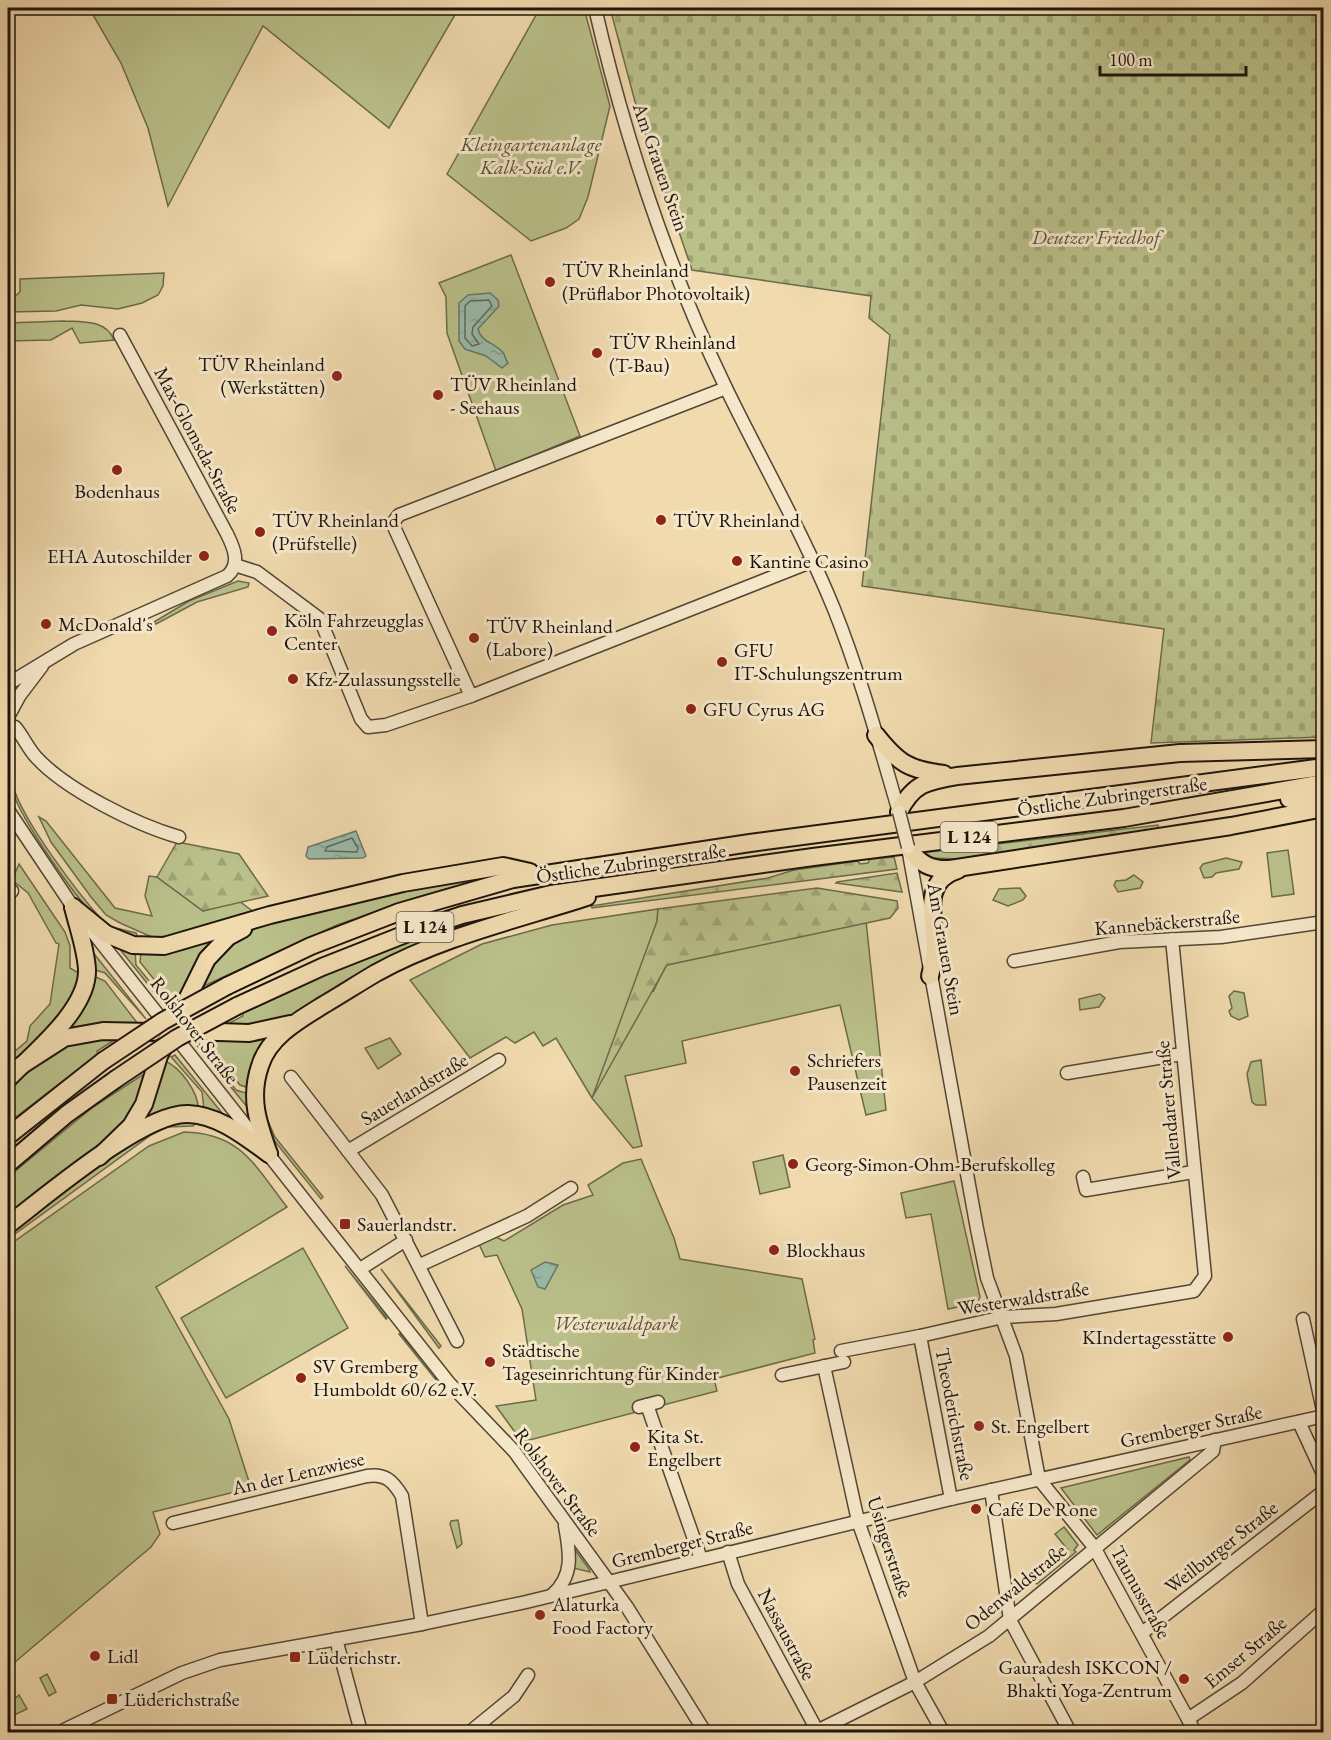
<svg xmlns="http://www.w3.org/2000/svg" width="1331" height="1740" viewBox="0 0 1331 1740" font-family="'EB Garamond',serif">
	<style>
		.green { fill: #bac08a; stroke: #6c6a4b; stroke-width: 1.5 }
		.forest { fill: url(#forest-firs); stroke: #6c6a4b; stroke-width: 1.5 }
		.cemetery { fill: url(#cemetery-stones); stroke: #6c6a4b; stroke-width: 1.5 }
		.water { fill: url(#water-ripples); stroke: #68786b; stroke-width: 1.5 }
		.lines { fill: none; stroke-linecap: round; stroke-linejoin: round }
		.shore { stroke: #5c685b; stroke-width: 1.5 }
		.minor-casing { stroke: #524634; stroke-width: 15 }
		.highway-casing { stroke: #1e140c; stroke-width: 20 }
		.minor { stroke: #f5e7ca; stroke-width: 12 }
		.highway { stroke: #f0daae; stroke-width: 16 }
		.minor-bridge-casing { stroke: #524634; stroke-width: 15; stroke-linecap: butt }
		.highway-bridge-casing { stroke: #1e140c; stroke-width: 20; stroke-linecap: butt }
		.minor-bridge { stroke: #f5e7ca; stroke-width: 12 }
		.highway-bridge { stroke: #f0daae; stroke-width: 16 }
		.poi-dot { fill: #8f2418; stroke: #f5e7ca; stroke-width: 2 }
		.labels { text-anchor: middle; stroke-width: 6; stroke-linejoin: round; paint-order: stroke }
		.shield { fill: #f5e7ca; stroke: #5e5345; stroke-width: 1.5 }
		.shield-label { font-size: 18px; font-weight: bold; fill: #1e140c }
		.park-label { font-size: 20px; font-style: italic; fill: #555038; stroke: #f5e7ca }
		.street-label { font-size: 20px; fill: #1e140c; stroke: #f5e7ca }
		.poi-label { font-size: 20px; fill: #1e140c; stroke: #f5e7ca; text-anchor: start }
	</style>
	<defs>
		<pattern id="forest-firs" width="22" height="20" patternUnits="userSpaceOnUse" patternTransform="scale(1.5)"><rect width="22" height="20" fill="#bac08a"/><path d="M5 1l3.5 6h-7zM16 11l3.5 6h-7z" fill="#9fa476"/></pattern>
		<pattern id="cemetery-stones" width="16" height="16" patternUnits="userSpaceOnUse" patternTransform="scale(1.5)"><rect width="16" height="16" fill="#bac08a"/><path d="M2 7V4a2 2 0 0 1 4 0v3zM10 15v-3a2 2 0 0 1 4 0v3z" fill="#9fa476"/></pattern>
		<pattern id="water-ripples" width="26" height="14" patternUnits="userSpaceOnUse" patternTransform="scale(1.5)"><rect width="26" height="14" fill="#9abbaa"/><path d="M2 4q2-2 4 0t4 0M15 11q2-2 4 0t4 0" fill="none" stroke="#84a091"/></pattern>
	</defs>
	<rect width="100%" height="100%" fill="#f0daae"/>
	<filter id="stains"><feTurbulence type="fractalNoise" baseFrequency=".00333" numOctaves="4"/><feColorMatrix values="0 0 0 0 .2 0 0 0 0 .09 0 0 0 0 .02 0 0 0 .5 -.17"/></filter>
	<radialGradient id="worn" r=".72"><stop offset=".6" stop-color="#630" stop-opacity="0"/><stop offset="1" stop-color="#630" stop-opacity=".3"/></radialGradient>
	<g class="green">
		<path d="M89,8H459L389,128L263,26L168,206L148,128L121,63Z"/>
		<path d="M540,8H584L610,106L588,197L579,219L566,228L531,241L447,174Z"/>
		<path d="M511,255L580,436L496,471L447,333L446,297L439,283Z"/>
		<path d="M164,273L163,286L158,295L142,303L118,309L81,305L56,311L8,312V302L20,292V279Z"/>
		<path d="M63,321C81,322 106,319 114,340L80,343L72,328L51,340L8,341V323Z"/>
		<path d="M238,581L249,583L248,587L197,602L156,624L154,622L189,601Z"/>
		<path d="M11,735C9,752 8,769 13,786C23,821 77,892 102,920L112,927L136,933L138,938C122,937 110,930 98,919C76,900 26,825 15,798C8,781 1,751 11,735Z"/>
		<path d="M39,817L46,821L115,908L152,916L145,896L149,876L157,877L203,911L239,901L255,913L196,931L154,938L120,923L106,915L91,897L51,842Z"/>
		<path d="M1288,850L1294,894L1272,897L1267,853Z"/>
		<path d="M1226,858L1242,862L1239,869L1216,873L1212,877L1204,878L1200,868L1203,864Z"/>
		<path d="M19,864L65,932L70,946V968L82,975L69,1008L8,1071V1057L27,1041L30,1026L50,1004L59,944L56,943L28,893L12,880Z"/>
		<path d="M484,875L485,878L418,897L337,925L197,989L210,966L237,938L260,926L339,903Z"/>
		<path d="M1134,875L1143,882L1140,888L1118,892L1114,885L1116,881L1126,880Z"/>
		<path d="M1020,888L1026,896L1023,900L1008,906L993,900L999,889Z"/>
		<path d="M658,909L653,992L666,965L866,921L886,1110L866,1115L840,1005L682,1041L686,1063L625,1076L642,1146L633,1148L592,1098L556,1038L543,1046L534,1032L515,1043L506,1037L470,1058L410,980L482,944L552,925Z"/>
		<path d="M463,925L287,1019L264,1026L222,1027L243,1016L242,1013C313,976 387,948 463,925Z"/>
		<path d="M229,932L183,997L175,1001L165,993L140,962L141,952Z"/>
		<path d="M119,948L135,951L136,965L169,1005L166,1007Z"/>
		<path d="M93,953L95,955L146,1019L105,973L92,969Z"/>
		<path d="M91,975L105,981L138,1024L67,1034L66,1028Z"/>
		<path d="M1234,991L1244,993L1248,1016L1239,1020L1231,1016L1229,1011L1232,1008L1229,996Z"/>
		<path d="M1100,994L1105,998L1099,1007L1080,1010L1079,999Z"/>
		<path d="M276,1033L249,1088L240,1085L203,1039Z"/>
		<path d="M119,1037L97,1051L98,1054L8,1123V1088L24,1072L63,1046Z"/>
		<path d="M390,1038L401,1054L378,1069L365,1048Z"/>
		<path d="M197,1041L236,1090L249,1094L248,1108L195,1043Z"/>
		<path d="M175,1055L222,1113L221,1114L204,1110L202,1092L171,1057Z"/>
		<path d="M1261,1060L1266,1105H1256L1252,1102L1247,1074L1251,1062Z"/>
		<path d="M165,1061C180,1067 199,1093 198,1109L141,1124Z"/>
		<path d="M150,1070L124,1126L8,1218V1177L93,1107Z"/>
		<path d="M262,1095L267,1119L275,1137L323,1197L321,1199L269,1134Z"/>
		<path d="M166,1122H197L193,1126L167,1127L151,1135L8,1239V1233C59,1195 110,1153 166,1122Z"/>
		<path d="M184,1132C241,1133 255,1166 287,1207L156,1287L229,1419L251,1488L153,1512L160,1534L151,1547L8,1668V1246L149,1146Z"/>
		<path d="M783,1155L790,1187L760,1194L753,1162Z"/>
		<path d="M641,1159L674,1238L680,1259L802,1279L815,1339L813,1340L815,1353L714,1379L717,1391L522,1442L496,1406L536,1400L522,1309L497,1255L485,1257L479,1244L494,1236L504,1241L563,1205L593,1195L588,1185L623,1163Z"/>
		<path d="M954,1181L980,1297L977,1303L948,1309L931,1214L906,1218L901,1193Z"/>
		<path d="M303,1248L348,1328L226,1398L181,1318Z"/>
		<path d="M345,1266L387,1318L386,1319Z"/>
		<path d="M381,1269L441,1346L439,1348Z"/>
		<path d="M400,1333L442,1384L441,1386L399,1334Z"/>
		<path d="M1189,1457L1190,1460L1097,1535L1061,1488Z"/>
		<path d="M458,1520L462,1544L457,1548L450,1524L451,1521Z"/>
		<path d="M1064,1527L1078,1545L1074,1550L1076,1552L1037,1584L1033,1580L1068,1550L1055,1534Z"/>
		<path d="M573,1547L589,1569L590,1572L573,1568Z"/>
		<path d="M47,1674L56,1692L49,1696L40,1678Z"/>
		<path d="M19,1695L27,1709L8,1718V1705Z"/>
	</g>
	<g class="forest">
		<path d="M1158,825V829L960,859L930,858L919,853Z"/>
		<path d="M177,842L239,854L268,896L203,911L157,877Z"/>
		<path d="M894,857L897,869L592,908L591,906L768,878L794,870L858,861L860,864L868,863L870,859Z"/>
		<path d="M897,873L902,892L836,883L837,882Z"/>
		<path d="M817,888L897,901L898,908L890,918L667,965L592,1098L657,921L658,909Z"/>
	</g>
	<path class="cemetery" d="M610,8H1323V737L1151,743L1164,629L862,586L890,335L869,318L871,296L692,270L637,109Z"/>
	<g class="water">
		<path d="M490,293L498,300L499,306L478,329C481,343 497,343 504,354C505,357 506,360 508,363L502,368L486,356L465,349L459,341V303L468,295Z"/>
		<path d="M356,831L366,856L363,858L309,859L306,856L308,847Z"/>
		<path d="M545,1262L558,1265L545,1289L538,1287L531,1270Z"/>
	</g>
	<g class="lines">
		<g class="shore">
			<path d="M489,300L492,306L473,327L472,334L479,344L472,346L465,338V306L470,301Z"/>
			<path d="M352,838L358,848L357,852L325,851L327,847Z"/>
		</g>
		<g class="minor-casing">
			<g id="minor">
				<path d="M595,8C625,138 668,268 726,388C762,462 803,533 834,609C860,674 879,744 899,812"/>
				<path d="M235,565L257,572L320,619L361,719L368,727L386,725L471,696L813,561"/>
				<path d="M8,684L74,644L227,576C241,564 234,548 227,534L120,335"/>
				<path d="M471,696L394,527L395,520L399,515L726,388"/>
				<path d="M8,717L20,695L42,666"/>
				<path d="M8,726L15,727C23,736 27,747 36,757C66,790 137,825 179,837"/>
				<path d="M8,810L73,907L449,1383L514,1451L627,1607L705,1732"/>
				<path d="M908,848L977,1229L987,1278L1016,1356L1039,1479L1094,1547L1195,1732"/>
				<path d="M8,895L12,891"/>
				<path d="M1014,961L1119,942L1221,937L1324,922"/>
				<path d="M1067,1073L1182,1054"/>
				<path d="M291,1077L382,1195L457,1341"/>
				<path d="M348,1151L499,1060"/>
				<path d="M1083,1177L1086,1190L1193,1172"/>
				<path d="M420,1265L527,1216L571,1188"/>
				<path d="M360,1269L406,1240"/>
				<path d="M1303,1319L1324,1415"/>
				<path d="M920,1336L951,1499"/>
				<path d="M841,1351L920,1336L1003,1317L1056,1314L1194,1291L1205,1276L1172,939"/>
				<path d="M824,1366L858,1521L915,1682L943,1732"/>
				<path d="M782,1375L844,1362"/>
				<path d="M647,1405L701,1559"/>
				<path d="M639,1407L658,1402"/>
				<path d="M1299,1422L1324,1476"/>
				<path d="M991,1490L1010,1620L1070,1732"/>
				<path d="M173,1523L367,1476C385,1473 393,1481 402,1496L422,1624"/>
				<path d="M728,1552L738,1584L818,1732"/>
				<path d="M552,1595C574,1576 570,1553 565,1526"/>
				<path d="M1142,1633L1324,1491"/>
				<path d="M336,1639L361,1732"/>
				<path d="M1188,1719L1242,1683L1324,1610"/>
				<path d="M60,1732L182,1673L220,1660L422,1624L526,1602L951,1499L1324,1416"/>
				<path d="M470,1732L514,1696L528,1675"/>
				<path d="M815,1732L915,1682L989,1636L1213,1451L1215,1440"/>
			</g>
		</g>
		<g class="highway-casing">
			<g id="highway">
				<path d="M876,735C898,763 909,770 944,774"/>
				<path d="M1289,799L1324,795"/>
				<path d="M899,812C913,783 928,781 957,776L1180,753L1324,749"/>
				<path d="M908,847C919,864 931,870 950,869L1231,826L1324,808"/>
				<path d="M73,907L106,934L133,945L164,946L270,915L403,883L503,866L530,872"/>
				<path d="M930,976C932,967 935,957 935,948C935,921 920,881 958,870"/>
				<path d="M227,986L311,946L399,912L513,879L750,843L1324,767"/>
				<path d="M237,1006L322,967L408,933L462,915L551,894L813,857L1124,818L1324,783"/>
				<path d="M188,1031L249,1033L290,1024"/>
				<path d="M19,1067L64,1038L103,1031L153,1032"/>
				<path d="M8,1079C33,1053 88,1010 87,970C86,949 78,928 73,907"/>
				<path d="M8,1136L103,1061"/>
				<path d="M269,1154C258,1123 249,1098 260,1066C269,1036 301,1019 325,1004C342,994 359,983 376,973C441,937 516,920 587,897"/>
				<path d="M99,1157L131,1126L144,1104L159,1056L207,959L228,937L243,929"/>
				<path d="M8,1164L67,1114L116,1079"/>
				<path d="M8,1225C45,1197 144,1112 188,1114C219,1115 245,1137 269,1154"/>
			</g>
		</g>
		<use href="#minor" class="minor"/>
		<use href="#highway" class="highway"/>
		<g class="minor-bridge-casing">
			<path id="minor-bridge" d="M899,812L908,847"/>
		</g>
		<g class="highway-bridge-casing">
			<g id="highway-bridge">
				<path d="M103,1061L163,1021L227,986"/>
				<path d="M116,1079L177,1038L237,1006"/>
			</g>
		</g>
		<use href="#minor-bridge" class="minor-bridge"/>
		<use href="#highway-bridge" class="highway-bridge"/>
	</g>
	<g class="poi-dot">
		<circle cx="550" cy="282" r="6"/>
		<circle cx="597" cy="353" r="6"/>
		<circle cx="337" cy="376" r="6"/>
		<circle cx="438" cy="395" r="6"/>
		<circle cx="117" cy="470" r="6"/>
		<circle cx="661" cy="520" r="6"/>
		<circle cx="260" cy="532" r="6"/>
		<circle cx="204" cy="556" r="6"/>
		<circle cx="737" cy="561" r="6"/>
		<circle cx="46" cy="624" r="6"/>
		<circle cx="272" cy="631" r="6"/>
		<circle cx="474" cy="638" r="6"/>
		<circle cx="722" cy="662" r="6"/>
		<circle cx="293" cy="679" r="6"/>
		<circle cx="691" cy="709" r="6"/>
		<circle cx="795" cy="1071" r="6"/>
		<circle cx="793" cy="1164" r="6"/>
		<rect x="339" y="1218" width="12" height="12" rx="3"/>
		<circle cx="774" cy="1250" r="6"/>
		<circle cx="1228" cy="1337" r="6"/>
		<circle cx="490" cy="1362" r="6"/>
		<circle cx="301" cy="1378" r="6"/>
		<circle cx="979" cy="1426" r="6"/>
		<circle cx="635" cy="1447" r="6"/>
		<circle cx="976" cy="1509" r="6"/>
		<circle cx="540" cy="1615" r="6"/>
		<circle cx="95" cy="1656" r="6"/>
		<rect x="289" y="1651" width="12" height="12" rx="3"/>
		<circle cx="1184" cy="1679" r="6"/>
		<rect x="106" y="1693" width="12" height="12" rx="3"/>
	</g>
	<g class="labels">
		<g class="shield">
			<rect x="940.5" y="822" width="57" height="30" rx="4.5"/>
			<rect x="396.5" y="912" width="57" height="30" rx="4.5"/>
		</g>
		<g class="shield-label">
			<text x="969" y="843">L 124</text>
			<text x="425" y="933">L 124</text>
		</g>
		<g class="park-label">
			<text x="531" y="151">Kleingartenanlage<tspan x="531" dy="23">Kalk-Süd e.V.</tspan></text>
			<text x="1096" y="244">Deutzer Friedhof</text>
			<text x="616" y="1330">Westerwaldpark</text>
		</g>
		<g class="street-label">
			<text transform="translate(661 167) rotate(71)" y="7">Am Grauen Stein</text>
			<text transform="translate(198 440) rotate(62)" y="7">Max-Glomsda-Straße</text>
			<text transform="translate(1112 796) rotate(-8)" y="7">Östliche Zubringerstraße</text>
			<text transform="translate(631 863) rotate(-8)" y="7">Östliche Zubringerstraße</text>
			<text transform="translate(1167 922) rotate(-5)" y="7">Kannebäckerstraße</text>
			<text transform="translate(946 949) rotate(80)" y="7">Am Grauen Stein</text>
			<text transform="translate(195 1030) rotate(52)" y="7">Rolshover Straße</text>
			<text transform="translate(414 1089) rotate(-31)" y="7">Sauerlandstraße</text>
			<text transform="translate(1168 1110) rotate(-95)" y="7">Vallendarer Straße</text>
			<text transform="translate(1023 1298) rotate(-9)" y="7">Westerwaldstraße</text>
			<text transform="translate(955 1414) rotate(79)" y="7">Theoderichstraße</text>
			<text transform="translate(1191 1426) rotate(-12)" y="7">Gremberger Straße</text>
			<text transform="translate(298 1473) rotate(-13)" y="7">An der Lenzwiese</text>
			<text transform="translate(558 1482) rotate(53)" y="7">Rolshover Straße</text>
			<text transform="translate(682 1544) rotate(-14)" y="7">Gremberger Straße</text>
			<text transform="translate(890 1547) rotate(72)" y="7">Usingerstraße</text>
			<text transform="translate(1221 1547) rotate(-38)" y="7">Weilburger Straße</text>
			<text transform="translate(1015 1587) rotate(-39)" y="7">Odenwaldstraße</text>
			<text transform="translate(1141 1592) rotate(61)" y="7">Taunusstraße</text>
			<text transform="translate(787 1634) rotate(62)" y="7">Nassaustraße</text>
			<text transform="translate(1245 1652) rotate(-40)" y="7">Emser Straße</text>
		</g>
		<g class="poi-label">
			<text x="562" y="277">TÜV Rheinland<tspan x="562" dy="23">(Prüflabor Photovoltaik)</tspan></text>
			<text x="609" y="349">TÜV Rheinland<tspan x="609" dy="23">(T-Bau)</tspan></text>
			<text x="325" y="371" text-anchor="end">TÜV Rheinland<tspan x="325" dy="23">(Werkstätten)</tspan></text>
			<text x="450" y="391">TÜV Rheinland<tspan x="450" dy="23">- Seehaus</tspan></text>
			<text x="117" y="498" text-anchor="middle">Bodenhaus</text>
			<text x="272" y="527">TÜV Rheinland<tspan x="272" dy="23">(Prüfstelle)</tspan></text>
			<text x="673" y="527">TÜV Rheinland</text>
			<text x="192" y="563" text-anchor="end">EHA Autoschilder</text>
			<text x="749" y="568">Kantine Casino</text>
			<text x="284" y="627">Köln Fahrzeugglas<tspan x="284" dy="23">Center</tspan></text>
			<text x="58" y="631">McDonald's</text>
			<text x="486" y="633">TÜV Rheinland<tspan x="486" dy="23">(Labore)</tspan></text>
			<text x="734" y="657">GFU<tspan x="734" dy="23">IT-Schulungszentrum</tspan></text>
			<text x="305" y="686">Kfz-Zulassungsstelle</text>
			<text x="703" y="716">GFU Cyrus AG</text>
			<text x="807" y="1067">Schriefers<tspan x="807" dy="23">Pausenzeit</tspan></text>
			<text x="805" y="1171">Georg-Simon-Ohm-Berufskolleg</text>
			<text x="357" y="1231">Sauerlandstr.</text>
			<text x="786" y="1257">Blockhaus</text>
			<text x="1216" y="1344" text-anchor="end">KIndertagesstätte</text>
			<text x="502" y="1357">Städtische<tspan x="502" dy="23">Tageseinrichtung für Kinder</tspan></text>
			<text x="313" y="1373">SV Gremberg<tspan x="313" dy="23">Humboldt 60/62 e.V.</tspan></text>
			<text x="991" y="1433">St. Engelbert</text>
			<text x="647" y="1443">Kita St.<tspan x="647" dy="23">Engelbert</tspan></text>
			<text x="988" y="1516">Café De Rone</text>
			<text x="552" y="1611">Alaturka<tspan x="552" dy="23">Food Factory</tspan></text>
			<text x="107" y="1663">Lidl</text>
			<text x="307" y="1664">Lüderichstr.</text>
			<text x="1172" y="1674" text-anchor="end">Gauradesh ISKCON /<tspan x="1172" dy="23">Bhakti Yoga-Zentrum</tspan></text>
			<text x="124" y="1706">Lüderichstraße</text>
		</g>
	</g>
	<rect width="1331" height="1740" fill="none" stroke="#f0daae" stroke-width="30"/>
	<rect x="9" y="9" width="1313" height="1722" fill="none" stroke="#1e140c" stroke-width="3"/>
	<rect x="15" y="15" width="1301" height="1710" fill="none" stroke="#1e140c" stroke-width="1.5"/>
	<path d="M1100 66v9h146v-9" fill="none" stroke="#1e140c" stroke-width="3"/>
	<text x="1109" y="66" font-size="18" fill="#1e140c" stroke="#f5e7ca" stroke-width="4.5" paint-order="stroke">100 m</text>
	<rect width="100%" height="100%" filter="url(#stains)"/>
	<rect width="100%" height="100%" fill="url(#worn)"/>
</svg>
